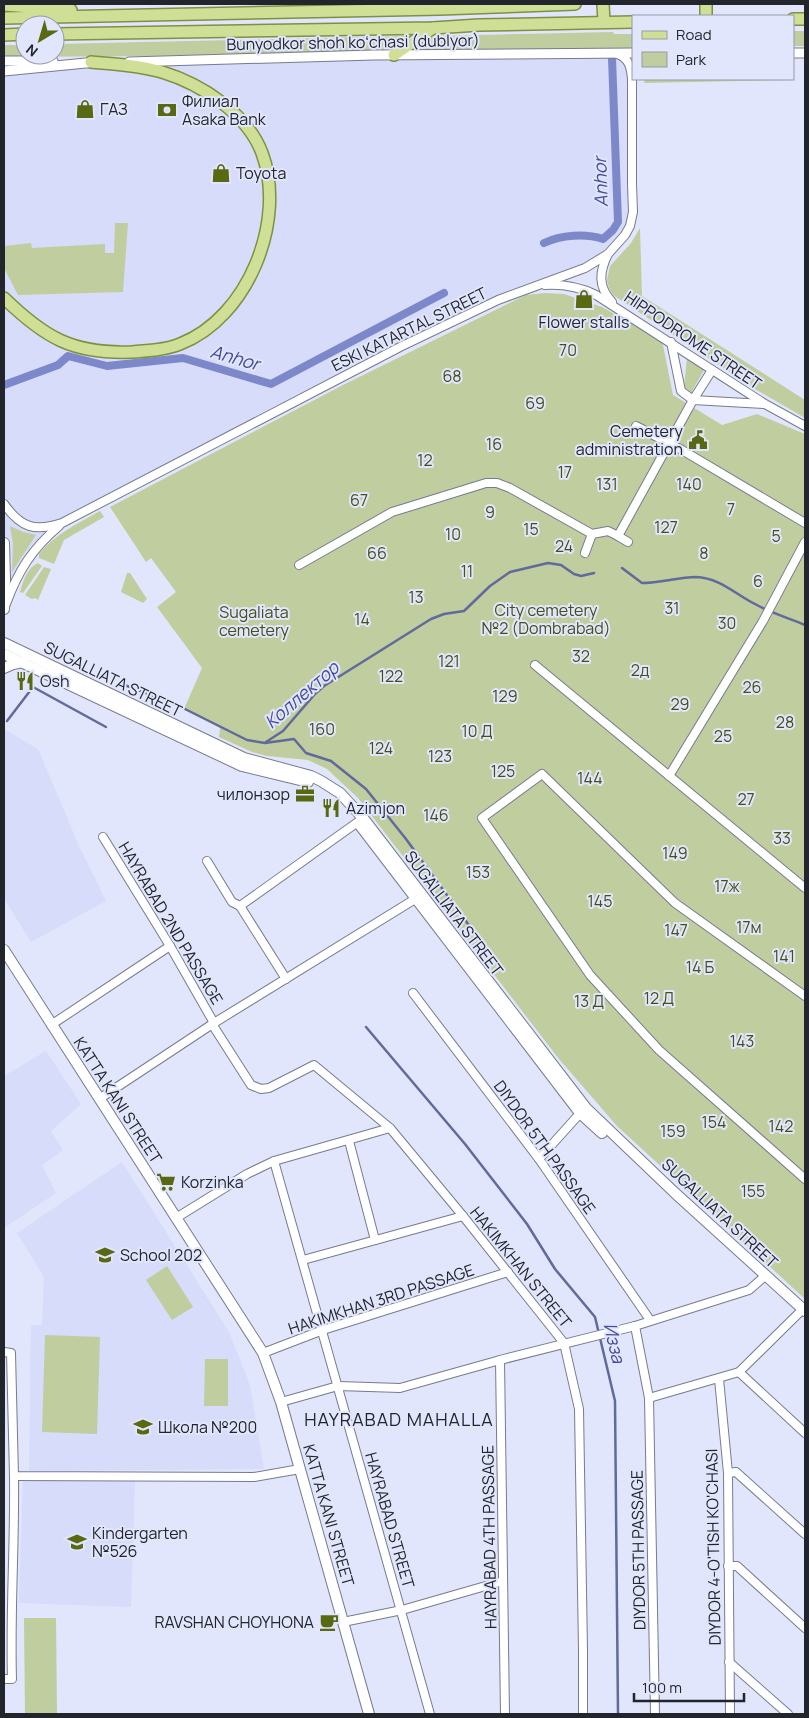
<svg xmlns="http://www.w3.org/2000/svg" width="809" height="1718" viewBox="0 0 809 1718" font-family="Manrope,sans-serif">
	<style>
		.built { fill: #d6dcf9 }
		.green { fill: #c0cd9e }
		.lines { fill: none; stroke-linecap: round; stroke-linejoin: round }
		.stream { stroke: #616a9a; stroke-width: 2.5 }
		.canal { stroke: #7c88c9; stroke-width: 8 }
		.minor-casing { stroke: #777b8f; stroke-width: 10 }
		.tertiary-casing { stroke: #777b8f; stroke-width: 11 }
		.secondary-casing { stroke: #777b8f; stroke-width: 12 }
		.primary-casing { stroke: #7f9044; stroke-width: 14 }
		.minor { stroke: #fff; stroke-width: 8 }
		.tertiary { stroke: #fff; stroke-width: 9 }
		.secondary { stroke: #fff; stroke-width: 10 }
		.primary { stroke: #d0df96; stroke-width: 11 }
		.labels { text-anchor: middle; stroke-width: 4; stroke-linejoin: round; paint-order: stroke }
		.street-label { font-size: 16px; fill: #23252d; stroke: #e1e6fc }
		.poi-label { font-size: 16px; fill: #23252d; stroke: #e1e6fc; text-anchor: start }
		.park-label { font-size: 16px; fill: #444f1a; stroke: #e1e6fc }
		.water-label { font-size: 18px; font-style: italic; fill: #444c9c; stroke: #e1e6fc }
		.neighbourhood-label { font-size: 18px; letter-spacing: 1px; fill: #23252d; stroke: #e1e6fc }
	</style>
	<rect width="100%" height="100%" fill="#e1e6fc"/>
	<g class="built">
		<path d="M616,53L628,62L633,212L625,235L591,265L498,300L62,523L37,548L4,611V71L32,67Z"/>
		<path d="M4,729L38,749L79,846L106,901L31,942L4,898Z"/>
		<path d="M46,1051L81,1104L51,1131L63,1150L42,1165L56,1193L4,1228V1076Z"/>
		<path d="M122,1162L229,1332L250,1385L264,1469L29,1471L31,1325H42L44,1277L17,1233Z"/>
		<path d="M23,1477L135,1481L131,1607L19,1603Z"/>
	</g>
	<g class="green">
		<rect x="793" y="31" width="12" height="15"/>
		<path d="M613,32L614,34H633V49L415,51L414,48L432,36Z"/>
		<path d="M409,36L402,44L385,50L162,56L4,57V45H25V55H55V44Z"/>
		<path d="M645,79H791V80L644,83Z"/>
		<path d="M115,223H128L123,292L18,295L4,268V246L31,243L32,248L105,244V253H114Z"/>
		<path d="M640,228L642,296L805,400V418L755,389L613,295L609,288L607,280L610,266L631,243Z"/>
		<path d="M545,293L564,294L602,307L662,340L673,395L722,425L757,414L805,434V1299L617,1126L559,1059L358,798L327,769L308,760L267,756L252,752L219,737L220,728L184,709L202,668L157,607L176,592L151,558L146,562L110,507L343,385L526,295Z"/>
		<path d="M687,358L704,370L691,393L684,387Z"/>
		<path d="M100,511L104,517L64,540L54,564L39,558V554C55,534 77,524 100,511Z"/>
		<path d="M10,526L23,532L36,535L12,572L13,544Z"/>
		<path d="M38,563L42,566L23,593L20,592C23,581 27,568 38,563Z"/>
		<path d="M44,567L51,569L38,600L35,598L32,599L25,595Z"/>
		<path d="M127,573H130L147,599L143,603L121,592Z"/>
		<path d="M167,1266L193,1307L172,1320L146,1280Z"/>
		<path d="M45,1335L100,1337L97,1434L42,1432Z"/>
		<path d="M205,1359H228V1406H204Z"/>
		<path d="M24,1618H56L57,1714H25Z"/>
	</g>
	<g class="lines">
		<g class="stream">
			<path d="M622,568L642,583C661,583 678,577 696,577C720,578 735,594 755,604C771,613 789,618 805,625"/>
			<path d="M122,684L177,705L247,740L265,743L294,739L306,753L331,761L366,789L406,839L476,935"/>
			<path d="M7,721L33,687L106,727"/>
			<path d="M266,742L283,731L315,694L324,686L431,619L444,614L464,611L490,586L510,572L548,563L561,565L574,574L581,576L594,573"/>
			<path d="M366,1027L465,1144L527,1224L555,1269L595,1317L615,1401L618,1714"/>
		</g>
		<g class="canal">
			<path d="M544,243C561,235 585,233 603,239L613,230L618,222L612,58"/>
			<path d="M4,385L58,365L68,356L107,366L183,358L271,384L444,293"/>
		</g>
		<g class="minor-casing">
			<g id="minor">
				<path d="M608,254C599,272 598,287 612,302"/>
				<path d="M545,285C563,284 580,287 596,295L765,404L805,426"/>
				<path d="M671,342L681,391L693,400L764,404"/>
				<path d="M636,426L682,450L805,523"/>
				<path d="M4,504C21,528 35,532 62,523L400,347L498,300L585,268L608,254L625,235L630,226L633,212L632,184V79C631,67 629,58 617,54"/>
				<path d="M618,536L628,542"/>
				<path d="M585,553L592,534"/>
				<path d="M299,565L392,512L486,483H497L510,488L592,534L608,531L618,536L693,400L712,370"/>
				<path d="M6,604C18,571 32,549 59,526"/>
				<path d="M535,665L805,888"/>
				<path d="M669,776L763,621L805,542"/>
				<path d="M103,837L170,946L214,1023"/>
				<path d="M207,861L232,902L240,906L286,979"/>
				<path d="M240,906L362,819"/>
				<path d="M413,993L539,1159L650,1320"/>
				<path d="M805,996L675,903L542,774L482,818L590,975L659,1050L805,1179"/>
				<path d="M212,1024L251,1085L261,1089L269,1088L314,1065L390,1128L463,1216L564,1343L579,1409L583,1650V1714"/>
				<path d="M51,1025L170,946"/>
				<path d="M99,1099L214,1023L420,896"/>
				<path d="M349,1141L375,1240"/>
				<path d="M539,1159L583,1110"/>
				<path d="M274,1161L430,1714"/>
				<path d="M176,1218L247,1174L274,1161L390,1128"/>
				<path d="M303,1260L463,1216"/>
				<path d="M635,1326L649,1398L655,1714"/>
				<path d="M4,1352L11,1353L14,1476L254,1477L300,1469"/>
				<path d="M263,1353L323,1330L508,1272"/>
				<path d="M500,1360L505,1714"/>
				<path d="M739,1372L805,1433"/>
				<path d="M719,1379L728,1473L730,1714"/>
				<path d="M649,1398L739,1372L803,1309"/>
				<path d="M281,1402L338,1386L400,1388L500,1360L635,1326L749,1290L765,1276"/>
				<path d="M728,1473L736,1472L805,1534"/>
				<path d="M728,1566H737L805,1628"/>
				<path d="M343,1622L402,1610L503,1581"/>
				<path d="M729,1662L788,1714"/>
				<path d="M4,1679H12C10,1611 15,1544 14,1476"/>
			</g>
		</g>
		<g class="tertiary-casing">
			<g id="tertiary">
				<path d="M793,53H805"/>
				<path d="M4,61H53"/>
				<path d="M129,62L374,55L633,53"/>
				<path d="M4,71L96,62"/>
			</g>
		</g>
		<g class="secondary-casing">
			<g id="secondary">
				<path d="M4,543L5,580L4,609"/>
				<path d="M4,643L244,758L311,776L321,781L340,793L363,818L586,1108L675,1193L805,1311"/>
				<path d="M4,654L242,766L308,782"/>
				<path d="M4,668L13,664L23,662"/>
				<path d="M359,824L580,1113L602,1133"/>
				<path d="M4,950L263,1353L281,1402L369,1714"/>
			</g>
		</g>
		<g class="primary-casing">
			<g id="primary">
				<path d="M603,4L604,22"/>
				<path d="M706,4V16"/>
				<path d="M4,5L71,10"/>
				<path d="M4,18L440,9L575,4"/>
				<path d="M793,19H805"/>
				<path d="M55,34L433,28L479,25L633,22"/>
				<path d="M4,35L25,34"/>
				<path d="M394,55L433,28"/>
				<path d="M4,298C45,338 73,354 131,352C147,351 165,350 180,344C248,318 287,220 262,153C247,113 201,84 162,72C139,65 114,64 91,62"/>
			</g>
		</g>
		<use href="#minor" class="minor"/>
		<use href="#tertiary" class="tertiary"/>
		<use href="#secondary" class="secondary"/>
		<use href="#primary" class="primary"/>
	</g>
	<defs>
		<g id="shop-bare" transform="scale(1.5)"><path d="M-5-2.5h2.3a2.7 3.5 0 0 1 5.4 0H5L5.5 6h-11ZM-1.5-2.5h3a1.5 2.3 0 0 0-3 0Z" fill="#596812" stroke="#e1e6fc" stroke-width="2.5" paint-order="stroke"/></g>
		<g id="bank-bare" transform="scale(1.5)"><path d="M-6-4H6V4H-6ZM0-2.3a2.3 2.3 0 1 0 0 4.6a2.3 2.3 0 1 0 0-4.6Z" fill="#596812" stroke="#e1e6fc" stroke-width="2.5" paint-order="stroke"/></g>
		<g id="civic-bare" transform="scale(1.5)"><path d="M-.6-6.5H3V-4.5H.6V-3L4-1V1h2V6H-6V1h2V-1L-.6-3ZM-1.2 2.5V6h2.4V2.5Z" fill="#596812" stroke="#e1e6fc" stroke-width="2.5" paint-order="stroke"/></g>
		<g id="restaurant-bare" transform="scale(1.5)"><path d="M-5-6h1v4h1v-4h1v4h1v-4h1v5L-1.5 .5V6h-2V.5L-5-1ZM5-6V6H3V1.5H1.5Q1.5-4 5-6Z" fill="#596812" stroke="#e1e6fc" stroke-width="2.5" paint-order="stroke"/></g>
		<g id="office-bare" transform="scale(1.5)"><path d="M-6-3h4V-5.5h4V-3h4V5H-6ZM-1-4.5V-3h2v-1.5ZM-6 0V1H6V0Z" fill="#596812" stroke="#e1e6fc" stroke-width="2.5" paint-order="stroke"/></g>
		<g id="supermarket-bare" transform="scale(1.5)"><path d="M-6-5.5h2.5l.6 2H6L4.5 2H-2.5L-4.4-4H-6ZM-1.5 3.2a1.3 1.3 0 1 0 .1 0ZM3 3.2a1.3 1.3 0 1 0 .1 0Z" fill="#596812" stroke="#e1e6fc" stroke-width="2.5" paint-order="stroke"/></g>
		<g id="school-bare" transform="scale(1.5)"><path d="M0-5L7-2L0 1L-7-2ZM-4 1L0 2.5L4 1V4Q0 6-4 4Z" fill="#596812" stroke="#e1e6fc" stroke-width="2.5" paint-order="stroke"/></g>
		<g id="cafe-bare" transform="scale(1.5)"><path d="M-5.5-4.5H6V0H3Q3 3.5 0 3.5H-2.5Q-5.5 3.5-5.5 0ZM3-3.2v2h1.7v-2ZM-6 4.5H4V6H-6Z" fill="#596812" stroke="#e1e6fc" stroke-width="2.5" paint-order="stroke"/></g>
	</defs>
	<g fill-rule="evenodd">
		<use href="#shop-bare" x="85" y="109"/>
		<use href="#bank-bare" x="167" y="110"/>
		<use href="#shop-bare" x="221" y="173"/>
		<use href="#shop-bare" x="584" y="299"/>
		<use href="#civic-bare" x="698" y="440"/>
		<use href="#restaurant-bare" x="25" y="681"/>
		<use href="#office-bare" x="305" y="794"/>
		<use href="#restaurant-bare" x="331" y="808"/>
		<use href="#supermarket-bare" x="166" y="1182"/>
		<use href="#school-bare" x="105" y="1255"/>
		<use href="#school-bare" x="143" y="1427"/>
		<use href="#school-bare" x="77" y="1542"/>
		<use href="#cafe-bare" x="329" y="1622"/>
	</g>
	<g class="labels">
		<g class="street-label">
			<text transform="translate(353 42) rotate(-1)" y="6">Bunyodkor shoh koʻchasi (dublyor)</text>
			<text transform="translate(409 329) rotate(-26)" y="6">ESKI KATARTAL STREET</text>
			<text transform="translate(693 340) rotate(34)" y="6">HIPPODROME STREET</text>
			<text transform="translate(113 679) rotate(26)" y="6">SUGALLIATA STREET</text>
			<text transform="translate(454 913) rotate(53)" y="6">SUGALLIATA STREET</text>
			<text transform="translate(171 923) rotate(59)" y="6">HAYRАBАD 2ND PASSAGE</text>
			<text transform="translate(118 1100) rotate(57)" y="6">KATTA KANI STREET</text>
			<text transform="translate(545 1147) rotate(54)" y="6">DIYDOR 5TH PASSAGE</text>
			<text transform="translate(720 1213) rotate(43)" y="6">SUGALLIATA STREET</text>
			<text transform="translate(521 1267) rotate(51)" y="6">HAKIMKHАN STREET</text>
			<text transform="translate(381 1299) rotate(-18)" y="6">HAKIMKHАN 3RD PASSAGE</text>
			<text transform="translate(329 1515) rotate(74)" y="6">KATTA KANI STREET</text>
			<text transform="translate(390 1520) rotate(74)" y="6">HAYRABAD STREET</text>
			<text transform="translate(489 1537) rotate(-91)" y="6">HAYRABAD 4TH PASSAGE</text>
			<text transform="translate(713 1547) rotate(-91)" y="6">DIYDOR 4-O'TISH KO'CHASI</text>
			<text transform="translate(638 1550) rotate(-91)" y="6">DIYDOR 5TH PASSAGE</text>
		</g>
		<g class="poi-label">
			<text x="182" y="107">Филиал<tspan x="182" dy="18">Asaka Bank</tspan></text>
			<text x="100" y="115">ГАЗ</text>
			<text x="236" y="179">Toyota</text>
			<text x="584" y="328" text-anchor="middle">Flower stalls</text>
			<text x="683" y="437" text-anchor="end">Cemetery<tspan x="683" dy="18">administration</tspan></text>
			<text x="40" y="687">Osh</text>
			<text x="290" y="800" text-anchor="end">чилонзор</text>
			<text x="346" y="814">Azimjon</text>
			<text x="181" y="1188">Korzinka</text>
			<text x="120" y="1261">School 202</text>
			<text x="158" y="1433">Школа №200</text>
			<text x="92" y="1539">Kindergarten<tspan x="92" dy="18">№526</tspan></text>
			<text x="314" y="1628" text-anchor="end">RAVSHAN CHOYHONA</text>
		</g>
		<g class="park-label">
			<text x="568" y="356">70</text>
			<text x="452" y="382">68</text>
			<text x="535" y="409">69</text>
			<text x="494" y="450">16</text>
			<text x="425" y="466">12</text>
			<text x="565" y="478">17</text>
			<text x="607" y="490">131</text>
			<text x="689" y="490">140</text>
			<text x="359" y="506">67</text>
			<text x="731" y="515">7</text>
			<text x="490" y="518">9</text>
			<text x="666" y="533">127</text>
			<text x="531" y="535">15</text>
			<text x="453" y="540">10</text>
			<text x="776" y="542">5</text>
			<text x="564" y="552">24</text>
			<text x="377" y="559">66</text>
			<text x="704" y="559">8</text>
			<text x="467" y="577">11</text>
			<text x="758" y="587">6</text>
			<text x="416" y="603">13</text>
			<text x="672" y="614">31</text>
			<text x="546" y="616">City cemetery<tspan x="546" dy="18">№2 (Dombrabad)</tspan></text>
			<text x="254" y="618">Sugaliata<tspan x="254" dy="18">cemetery</tspan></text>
			<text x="362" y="625">14</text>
			<text x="727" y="629">30</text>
			<text x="581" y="662">32</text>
			<text x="449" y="667">121</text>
			<text x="640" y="676">2д</text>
			<text x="391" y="682">122</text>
			<text x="752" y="693">26</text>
			<text x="505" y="702">129</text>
			<text x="680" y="710">29</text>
			<text x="785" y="728">28</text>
			<text x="322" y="735">160</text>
			<text x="477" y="737">10 Д</text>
			<text x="723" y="742">25</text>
			<text x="381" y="754">124</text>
			<text x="440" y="762">123</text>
			<text x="503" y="777">125</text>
			<text x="590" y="784">144</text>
			<text x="746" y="805">27</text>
			<text x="436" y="821">146</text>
			<text x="782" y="844">33</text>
			<text x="675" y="859">149</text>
			<text x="478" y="878">153</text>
			<text x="727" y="892">17ж</text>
			<text x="600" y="907">145</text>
			<text x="749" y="933">17м</text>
			<text x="676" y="936">147</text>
			<text x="784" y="962">141</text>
			<text x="700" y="973">14 Б</text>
			<text x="659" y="1004">12 Д</text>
			<text x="589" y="1007">13 Д</text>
			<text x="742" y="1047">143</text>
			<text x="714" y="1128">154</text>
			<text x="781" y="1132">142</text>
			<text x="673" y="1137">159</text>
			<text x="753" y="1197">155</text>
		</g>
		<g class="water-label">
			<text transform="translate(601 182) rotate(-92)" y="6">Anhor</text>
			<text transform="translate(235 358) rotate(16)" y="6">Anhor</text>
			<text transform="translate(302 695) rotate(-41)" y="6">Коллектор</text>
			<text transform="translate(614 1343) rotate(77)" y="6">Изза</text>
		</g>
		<g class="neighbourhood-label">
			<text x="399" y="1426">HAYRABAD MAHALLA</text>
		</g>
	</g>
	<rect width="809" height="1718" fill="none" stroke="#23252d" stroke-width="10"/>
	<rect x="632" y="15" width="162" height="65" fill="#e1e6fc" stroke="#9599a9"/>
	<rect x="642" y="31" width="25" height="8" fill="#d0df96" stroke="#9599a9"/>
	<text x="676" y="40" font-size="15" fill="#23252d">Road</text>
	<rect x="642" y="52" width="25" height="15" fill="#c0cd9e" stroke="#9599a9"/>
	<text x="676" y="65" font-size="15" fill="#23252d">Park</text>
	<g transform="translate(40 40) rotate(218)"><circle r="24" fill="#e1e6fc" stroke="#9599a9"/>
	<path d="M0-4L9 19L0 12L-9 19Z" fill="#596812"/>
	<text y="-8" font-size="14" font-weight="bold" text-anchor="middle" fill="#23252d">N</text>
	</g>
	<path d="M634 1693v8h110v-8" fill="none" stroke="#23252d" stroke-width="2.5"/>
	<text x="642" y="1693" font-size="15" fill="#23252d" stroke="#e1e6fc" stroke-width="4" paint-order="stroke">100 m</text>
</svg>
